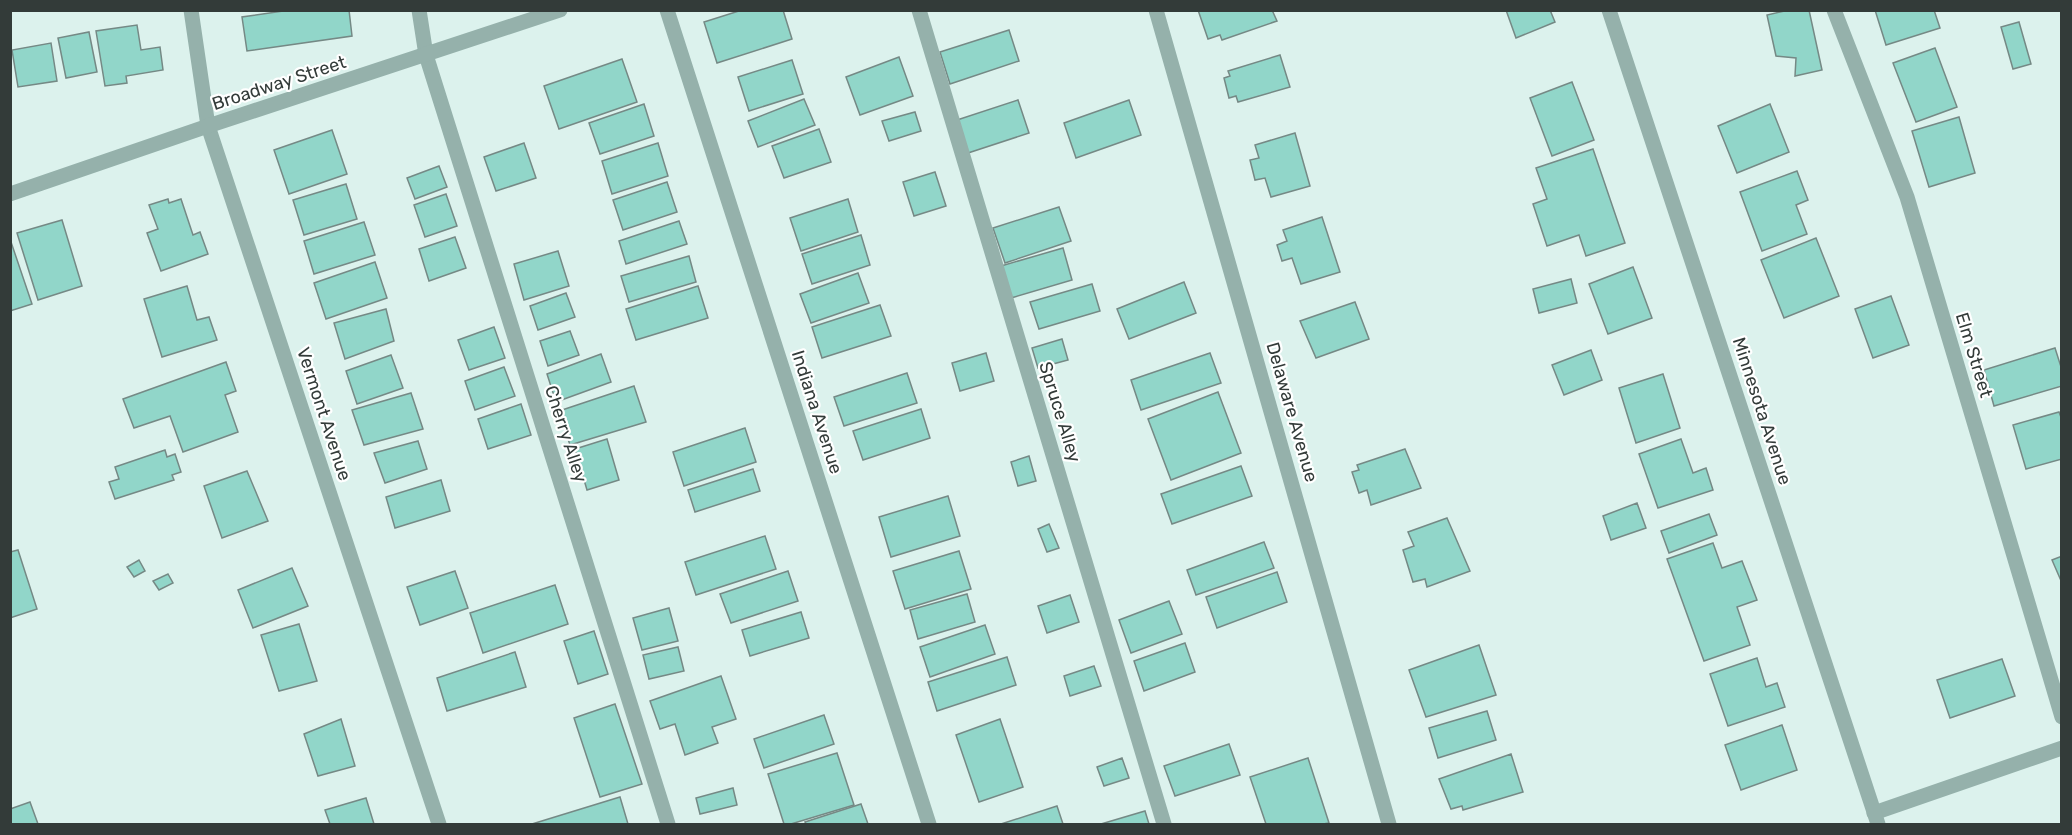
<svg xmlns="http://www.w3.org/2000/svg" width="2072" height="835" viewBox="0 0 2072 835" font-family="Rubik,sans-serif">
	<style>
		.building { fill: #91d6c9; stroke: #758985; stroke-width: 1.5 }
		.lines { fill: none; stroke-linecap: round; stroke-linejoin: round }
		.service { stroke: #95b1ab; stroke-width: 15 }
		.minor { stroke: #95b1ab; stroke-width: 15 }
		.labels { text-anchor: middle; stroke-width: 4.5; stroke-linejoin: round; paint-order: stroke }
		.street-label { font-size: 18px; fill: #333b39; stroke: #fff }
	</style>
	<rect width="100%" height="100%" fill="#dcf2ed"/>
	<g class="building">
		<path d="M290,10H349L352,36L247,51L242,17Z"/>
		<path d="M742,10H783L792,39L717,63L704,22Z"/>
		<path d="M1198,10H1272L1277,21L1222,40L1220,35L1208,39Z"/>
		<path d="M1506,10H1550L1555,22L1516,38Z"/>
		<path d="M1789,10H1809L1822,70L1795,76L1796,58L1776,56L1767,15Z"/>
		<path d="M1875,10H1934L1940,28L1886,45Z"/>
		<path d="M2019,22L2031,64L2013,69L2001,27Z"/>
		<path d="M137,25L141,50L160,47L163,70L126,76L127,83L105,86L96,31Z"/>
		<path d="M1009,30L1019,61L950,84L940,52Z"/>
		<path d="M89,32L97,72L66,78L58,38Z"/>
		<path d="M51,43L57,81L18,87L12,50Z"/>
		<path d="M1935,48L1957,107L1916,122L1893,63Z"/>
		<path d="M1280,55L1290,87L1238,102L1236,96L1229,98L1224,78L1230,76L1228,71Z"/>
		<path d="M899,57L913,96L860,115L846,77Z"/>
		<path d="M622,59L637,102L559,129L544,86Z"/>
		<path d="M792,60L803,94L749,111L738,77Z"/>
		<path d="M1572,82L1594,140L1552,156L1530,98Z"/>
		<path d="M804,99L815,125L758,147L748,121Z"/>
		<path d="M1018,100L1029,133L968,153L957,120Z"/>
		<path d="M1129,100L1141,135L1076,158L1064,123Z"/>
		<path d="M644,104L654,136L600,154L589,123Z"/>
		<path d="M1770,104L1789,152L1737,173L1718,126Z"/>
		<path d="M915,112L921,131L889,141L882,121Z"/>
		<path d="M1959,117L1975,173L1929,187L1912,131Z"/>
		<path d="M819,129L831,162L784,178L772,146Z"/>
		<path d="M332,130L347,174L289,194L274,150Z"/>
		<path d="M1295,133L1310,186L1271,197L1265,178L1255,180L1250,160L1259,158L1255,145Z"/>
		<path d="M524,143L536,178L496,191L484,157Z"/>
		<path d="M658,143L668,176L612,194L602,161Z"/>
		<path d="M1593,149L1625,243L1586,256L1579,235L1547,246L1533,204L1547,199L1536,168Z"/>
		<path d="M439,166L447,187L415,199L407,178Z"/>
		<path d="M1797,171L1808,200L1796,205L1807,234L1762,251L1740,192Z"/>
		<path d="M935,172L946,206L914,216L903,182Z"/>
		<path d="M667,182L677,212L623,230L613,200Z"/>
		<path d="M346,184L357,219L304,235L293,200Z"/>
		<path d="M446,194L457,226L425,237L414,205Z"/>
		<path d="M168,199L169,203L181,199L193,235L200,232L208,254L161,271L147,233L158,229L149,205Z"/>
		<path d="M848,199L858,232L801,251L790,218Z"/>
		<path d="M1059,207L1071,241L1005,263L993,228Z"/>
		<path d="M1322,217L1340,272L1301,284L1292,258L1282,261L1277,245L1287,241L1283,230Z"/>
		<path d="M62,220L82,286L38,300L17,233Z"/>
		<path d="M679,221L687,244L626,264L619,241Z"/>
		<path d="M364,222L375,255L314,274L304,241Z"/>
		<path d="M861,235L870,265L812,284L802,254Z"/>
		<path d="M455,237L466,268L429,281L419,249Z"/>
		<path d="M1816,238L1839,296L1784,318L1761,260Z"/>
		<path d="M10,239L32,304L10,311Z"/>
		<path d="M1063,248L1072,280L1011,298L1001,266Z"/>
		<path d="M558,251L569,286L524,300L514,264Z"/>
		<path d="M689,256L696,282L629,302L621,276Z"/>
		<path d="M375,262L387,298L326,319L314,283Z"/>
		<path d="M1633,267L1652,318L1608,334L1589,284Z"/>
		<path d="M858,273L869,303L811,323L800,294Z"/>
		<path d="M1571,279L1577,303L1539,313L1533,289Z"/>
		<path d="M1184,282L1196,313L1129,339L1117,309Z"/>
		<path d="M1092,284L1100,311L1039,329L1030,302Z"/>
		<path d="M187,286L197,320L209,317L217,340L162,357L144,299Z"/>
		<path d="M698,286L708,318L636,340L626,309Z"/>
		<path d="M566,293L575,317L538,330L530,306Z"/>
		<path d="M1891,296L1909,345L1873,358L1855,309Z"/>
		<path d="M1355,302L1369,339L1316,358L1300,321Z"/>
		<path d="M880,305L891,336L822,358L812,327Z"/>
		<path d="M386,309L394,341L345,359L334,323Z"/>
		<path d="M494,327L505,358L469,370L458,340Z"/>
		<path d="M570,331L579,355L548,366L540,341Z"/>
		<path d="M1062,339L1068,360L1038,368L1032,348Z"/>
		<path d="M2055,348L2062,370V386L1994,406L1984,370Z"/>
		<path d="M1591,350L1602,380L1564,395L1552,365Z"/>
		<path d="M986,353L994,381L960,391L952,363Z"/>
		<path d="M1210,353L1221,383L1141,410L1131,380Z"/>
		<path d="M601,354L611,382L556,402L547,374Z"/>
		<path d="M391,355L403,388L357,404L346,371Z"/>
		<path d="M226,362L236,391L225,395L238,432L183,452L170,416L134,428L123,399Z"/>
		<path d="M504,367L515,396L475,410L465,381Z"/>
		<path d="M907,373L917,403L844,426L834,397Z"/>
		<path d="M1663,374L1680,428L1636,443L1619,388Z"/>
		<path d="M634,386L646,422L570,445L559,411Z"/>
		<path d="M1218,392L1241,453L1171,480L1148,419Z"/>
		<path d="M411,393L423,429L364,445L352,410Z"/>
		<path d="M521,404L531,435L488,449L478,419Z"/>
		<path d="M921,409L930,438L863,460L853,431Z"/>
		<path d="M2059,412L2062,420V459L2026,469L2013,425Z"/>
		<path d="M745,428L756,462L684,486L673,452Z"/>
		<path d="M607,439L619,480L587,490L575,449Z"/>
		<path d="M1681,439L1693,473L1706,468L1713,490L1658,508L1639,454Z"/>
		<path d="M418,441L427,469L385,483L374,453Z"/>
		<path d="M1405,449L1421,488L1371,505L1367,490L1359,493L1352,472L1359,470L1357,465Z"/>
		<path d="M165,450L167,457L175,454L181,472L172,475L174,480L115,499L109,482L119,479L115,467Z"/>
		<path d="M1029,456L1036,481L1018,486L1011,462Z"/>
		<path d="M1241,466L1252,496L1172,524L1161,494Z"/>
		<path d="M753,469L760,491L695,512L688,490Z"/>
		<path d="M247,471L268,521L222,538L204,486Z"/>
		<path d="M441,480L450,511L395,528L386,497Z"/>
		<path d="M948,496L960,536L891,557L879,517Z"/>
		<path d="M1637,503L1646,528L1611,540L1603,516Z"/>
		<path d="M1709,514L1717,535L1669,553L1661,531Z"/>
		<path d="M1447,518L1470,571L1427,587L1425,579L1413,582L1403,550L1414,546L1408,532Z"/>
		<path d="M1049,524L1059,548L1047,552L1038,529Z"/>
		<path d="M765,536L776,569L696,595L685,562Z"/>
		<path d="M1264,542L1274,568L1196,595L1187,570Z"/>
		<path d="M1713,543L1722,568L1742,561L1757,600L1737,607L1750,645L1704,661L1667,559Z"/>
		<path d="M18,550L37,609L10,618V552Z"/>
		<path d="M959,551L971,589L905,609L893,571Z"/>
		<path d="M2062,556V583L2052,560Z"/>
		<path d="M139,560L145,571L134,577L127,567Z"/>
		<path d="M292,568L308,606L253,628L238,590Z"/>
		<path d="M455,571L468,608L420,625L407,587Z"/>
		<path d="M788,571L798,601L731,623L720,594Z"/>
		<path d="M1277,572L1287,602L1217,628L1206,597Z"/>
		<path d="M168,574L173,583L159,590L153,581Z"/>
		<path d="M555,585L568,624L483,653L470,613Z"/>
		<path d="M967,594L975,622L918,639L910,610Z"/>
		<path d="M1070,595L1079,622L1047,633L1038,606Z"/>
		<path d="M1169,601L1182,634L1131,653L1119,620Z"/>
		<path d="M669,608L678,641L642,650L633,618Z"/>
		<path d="M801,612L809,638L750,656L742,630Z"/>
		<path d="M299,624L317,681L279,691L261,635Z"/>
		<path d="M985,625L995,654L930,677L920,647Z"/>
		<path d="M594,631L608,674L578,684L564,641Z"/>
		<path d="M1185,643L1195,672L1144,691L1134,661Z"/>
		<path d="M1479,645L1496,695L1426,717L1409,670Z"/>
		<path d="M678,647L684,671L649,679L643,655Z"/>
		<path d="M515,652L526,687L447,711L437,678Z"/>
		<path d="M1007,657L1016,685L937,711L928,682Z"/>
		<path d="M1757,658L1766,687L1777,683L1785,707L1728,726L1710,674Z"/>
		<path d="M2002,659L2015,696L1950,718L1937,680Z"/>
		<path d="M1094,666L1101,686L1070,696L1064,676Z"/>
		<path d="M721,676L736,719L712,727L718,743L685,755L675,724L660,729L650,701Z"/>
		<path d="M615,704L642,784L600,797L574,718Z"/>
		<path d="M1487,711L1496,740L1438,758L1429,728Z"/>
		<path d="M824,715L834,744L764,768L754,739Z"/>
		<path d="M341,719L355,766L318,776L304,734Z"/>
		<path d="M1000,719L1023,787L979,802L956,735Z"/>
		<path d="M1782,725L1797,770L1741,790L1725,745Z"/>
		<path d="M1229,744L1240,775L1175,796L1164,766Z"/>
		<path d="M837,753L854,805L791,824H784L768,774Z"/>
		<path d="M1511,754L1523,792L1463,810L1462,806L1451,809L1439,779Z"/>
		<path d="M1122,758L1129,778L1104,786L1097,767Z"/>
		<path d="M1308,758L1329,823L1323,824H1266L1250,777Z"/>
		<path d="M733,788L737,805L700,814L696,798Z"/>
		<path d="M620,797L628,824H532Z"/>
		<path d="M366,798L374,824H330L325,810Z"/>
		<path d="M30,802L38,824H10V809Z"/>
		<path d="M861,804L868,824H806L805,822Z"/>
		<path d="M1057,806L1063,824H1001Z"/>
		<path d="M1145,811L1149,824H1101Z"/>
	</g>
	<g class="lines">
		<g class="service">
			<path d="M419,10L426,55L668,824"/>
			<path d="M919,10L1164,824"/>
			<path d="M1874,813L2062,748"/>
		</g>
		<g class="minor">
			<path d="M191,10L208,126L439,824"/>
			<path d="M667,10L929,824"/>
			<path d="M1156,10L1389,824"/>
			<path d="M1609,10L1878,824"/>
			<path d="M1834,10L1907,197L2062,717"/>
			<path d="M10,194L208,126L560,10"/>
		</g>
	</g>
	<g class="labels">
		<g class="street-label">
			<text transform="translate(279 83) rotate(-18)" y="6">Broadway Street</text>
			<text transform="translate(1974 355) rotate(73)" y="6">Elm Street</text>
			<text transform="translate(1762 411) rotate(72)" y="6">Minnesota Avenue</text>
			<text transform="translate(817 412) rotate(72)" y="6">Indiana Avenue</text>
			<text transform="translate(1060 412) rotate(73)" y="6">Spruce Alley</text>
			<text transform="translate(1292 412) rotate(74)" y="6">Delaware Avenue</text>
			<text transform="translate(324 414) rotate(72)" y="6">Vermont Avenue</text>
			<text transform="translate(566 434) rotate(72)" y="6">Cherry Alley</text>
		</g>
	</g>
	<rect width="2072" height="835" fill="none" stroke="#333b39" stroke-width="24"/>
</svg>
